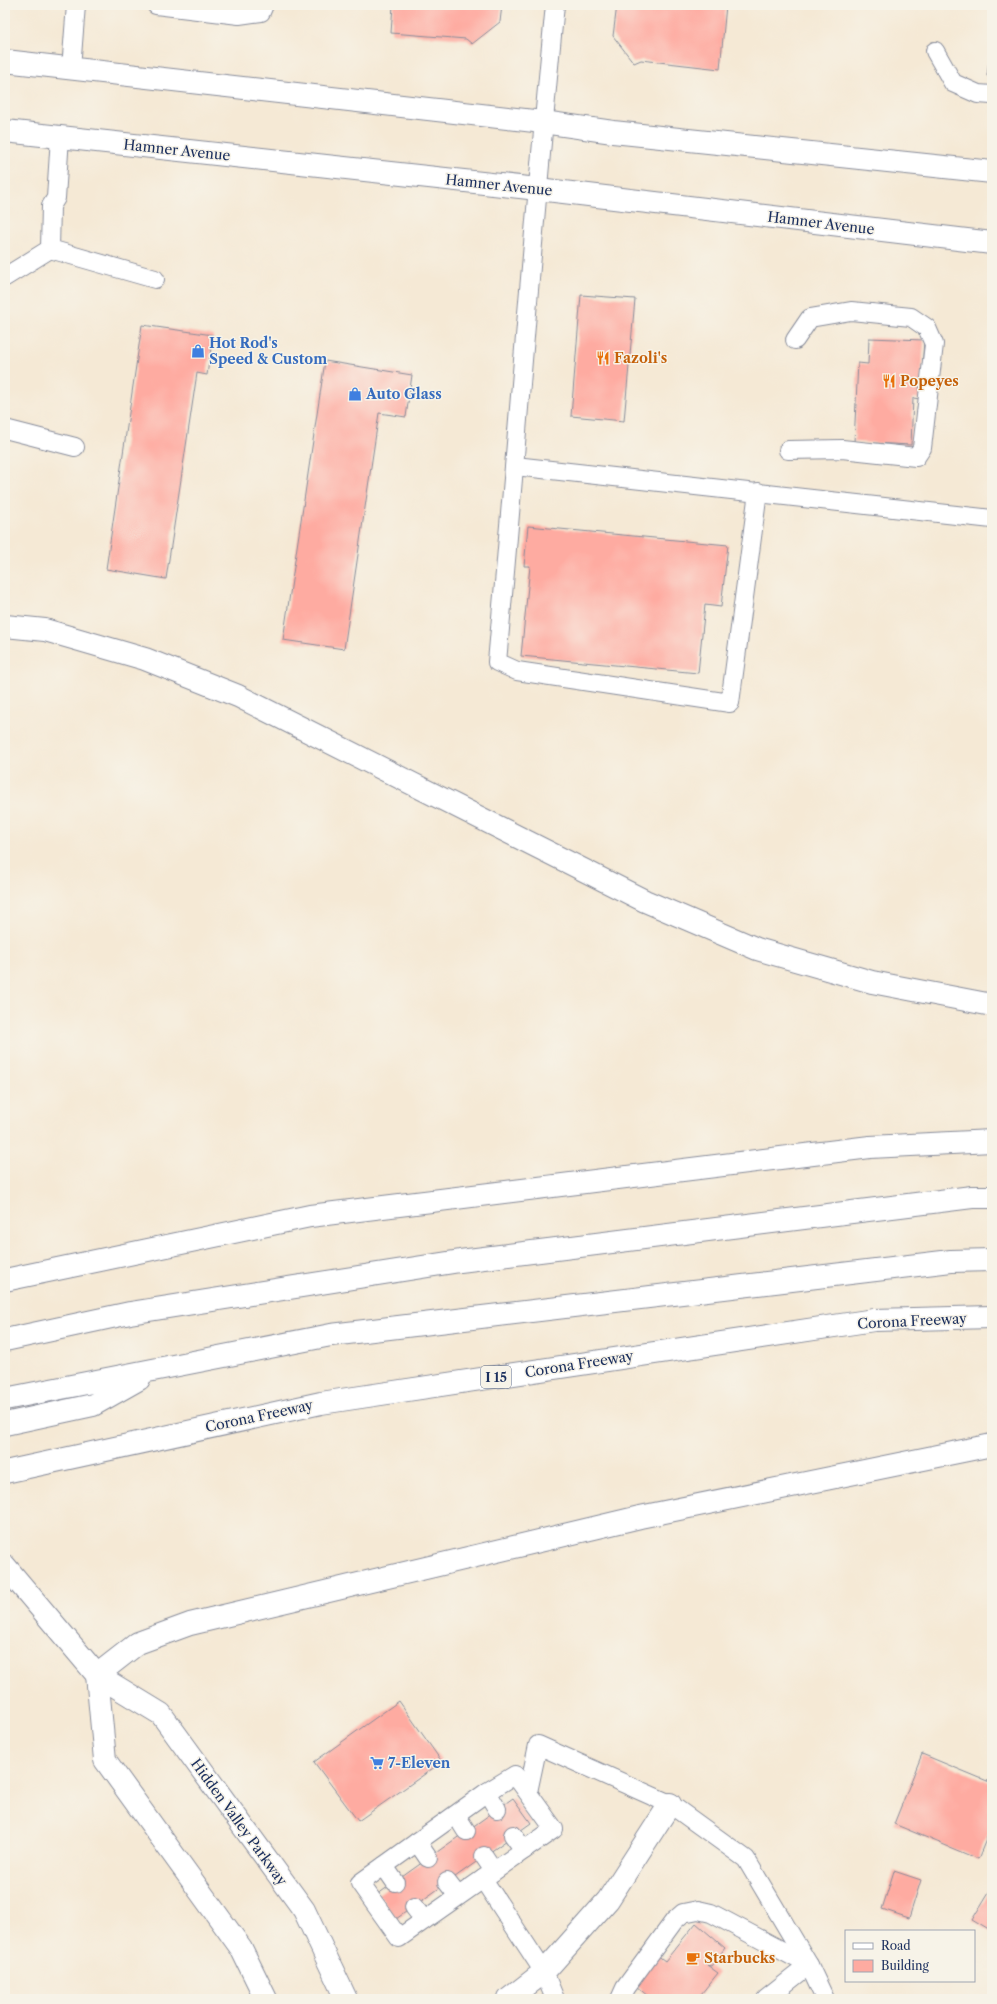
<svg xmlns="http://www.w3.org/2000/svg" width="997" height="2004" viewBox="0 0 997 2004" font-family="'Libre Caslon Text',serif">
	<style>
		.building { fill: #feaba1 }
		.lines { fill: none; stroke-linecap: round; stroke-linejoin: round }
		.service-casing { stroke: #888c9a; stroke-width: 20 }
		.minor-casing { stroke: #888c9a; stroke-width: 24 }
		.primary-casing { stroke: #888c9a; stroke-width: 24 }
		.motorway-casing { stroke: #888c9a; stroke-width: 24 }
		.service { stroke: #fff; stroke-width: 18 }
		.minor { stroke: #fff; stroke-width: 22 }
		.primary { stroke: #fff; stroke-width: 22 }
		.motorway { stroke: #fff; stroke-width: 22 }
		.labels { text-anchor: middle; stroke-width: 3; stroke-linejoin: round; paint-order: stroke }
		.shield { fill: #f7f3e8; stroke: #5d6a87; stroke-width: 1 }
		.shield-label { font-size: 13px; font-weight: bold; fill: #1b2f5e }
		.street-label { font-size: 14px; fill: #1b2f5e; stroke: #f7f3e8 }
		.shop-label { font-size: 14px; font-weight: bold; fill: #366cbe; stroke: #f7f3e8; text-anchor: start }
		.food-label { font-size: 14px; font-weight: bold; fill: #c56008; stroke: #f7f3e8; text-anchor: start }
	</style>
	<rect width="100%" height="100%" fill="#f7f3e8"/>
	<filter id="ink" filterUnits="userSpaceOnUse"><feTurbulence type="fractalNoise" baseFrequency=".025" numOctaves="2"/><feDisplacementMap in="SourceGraphic" scale="8" xChannelSelector="R" yChannelSelector="G"/><feConvolveMatrix kernelMatrix="1 2 1 2 8 2 1 2 1" color-interpolation-filters="sRGB"/></filter>
	<filter id="wash" filterUnits="userSpaceOnUse"><feTurbulence type="fractalNoise" baseFrequency=".012" numOctaves="4" result="noise"/><feDisplacementMap in="SourceGraphic" scale="16" xChannelSelector="R" yChannelSelector="G"/><feGaussianBlur stdDeviation="0.9" result="paint"/><feColorMatrix in="noise" values="0 0 0 0 0 0 0 0 0 0 0 0 0 0 0 0 0 1.4 0 .05"/><feComposite in="paint" operator="in"/></filter>
	<g filter="url(#wash)">
		<rect width="100%" height="100%" fill="#f5e9d5"/>
		<g id="blocks">
			<g class="building">
				<path d="M393,5H502L500,22L472,44L466,39L391,33Z"/>
				<path d="M617,5H726L720,69L641,60L634,63L613,36Z"/>
				<path d="M991,42H992V77L987,76Z"/>
				<path d="M581,295L635,299L624,421L571,416Z"/>
				<path d="M142,325L213,335L207,375L197,373L166,579L106,569Z"/>
				<path d="M869,338L924,340L920,399L913,398L911,445L854,442L858,363L868,364Z"/>
				<path d="M325,361L412,375L406,417L379,413L344,649L283,640Z"/>
				<path d="M528,526L728,545L721,607L705,605L698,673L521,656L530,566H524Z"/>
				<path d="M399,1701L442,1762L358,1821L314,1762Z"/>
				<path d="M922,1754L992,1783V1825L978,1859L894,1824Z"/>
				<path d="M513,1798L531,1823L396,1919L378,1894Z"/>
				<path d="M894,1871L921,1880L909,1918L882,1909Z"/>
				<path d="M992,1887V1932L972,1920Z"/>
				<path d="M696,1923L725,1948L711,1966L707,1965L718,1973L697,1999H648L649,1997L636,1986L657,1955L665,1961Z"/>
			</g>
		</g>
	</g>
	<g filter="url(#ink)">
		<use href="#blocks" fill-opacity="0" stroke="#888c9a" stroke-width="1"/>
		<g class="lines">
			<g class="service-casing">
				<g id="service">
					<path d="M156,5L239,15L261,12L264,5"/>
					<path d="M555,5C533,224 517,443 497,662L517,671L730,703L758,492"/>
					<path d="M935,51L953,83L978,94L992,95"/>
					<path d="M71,69L76,5"/>
					<path d="M60,137L56,198L51,206L50,249L155,279"/>
					<path d="M5,277L50,249"/>
					<path d="M5,429L75,447"/>
					<path d="M788,450L842,449L916,457L922,448L934,344L927,328L911,317L851,311L810,318L795,340"/>
					<path d="M515,466L992,519"/>
					<path d="M515,1775L554,1829L399,1938L360,1883L487,1792Z"/>
					<path d="M487,1792L497,1809"/>
					<path d="M528,1792L538,1745L670,1804L746,1859L809,1965L825,1999"/>
					<path d="M456,1815L466,1831"/>
					<path d="M513,1835L524,1850"/>
					<path d="M417,1842L428,1858"/>
					<path d="M484,1856L494,1871"/>
					<path d="M384,1866L395,1882"/>
					<path d="M483,1879L544,1972L555,1999"/>
					<path d="M447,1882L458,1896"/>
					<path d="M414,1907L424,1920"/>
					<path d="M620,1999L625,1988L674,1921L683,1913L698,1910L711,1913L809,1965L766,1999"/>
				</g>
			</g>
			<g class="minor-casing">
				<path id="minor" d="M509,1999L544,1972L608,1900L670,1804"/>
			</g>
			<g class="primary-casing">
				<g id="primary">
					<path d="M5,61L543,122L613,132L992,172"/>
					<path d="M5,131L538,189L992,243"/>
					<path d="M5,1566L97,1675L161,1714L304,1910L346,1999"/>
					<path d="M97,1675L105,1760L241,1948L266,1999"/>
				</g>
			</g>
			<g class="motorway-casing">
				<g id="motorway">
					<path d="M5,626L45,630L145,659L238,696L645,901L757,949L872,982L992,1005"/>
					<path d="M5,1280L310,1216L870,1147L992,1141"/>
					<path d="M5,1340L130,1313L460,1261L972,1197H992"/>
					<path d="M5,1399L331,1335L951,1261L992,1260"/>
					<path d="M5,1424L93,1405L139,1379"/>
					<path d="M5,1472L321,1403L874,1320L992,1317"/>
					<path d="M97,1675L138,1643L190,1624L640,1517L992,1445"/>
				</g>
			</g>
			<use href="#service" class="service"/>
			<use href="#minor" class="minor"/>
			<use href="#primary" class="primary"/>
			<use href="#motorway" class="motorway"/>
		</g>
	</g>
	<defs>
		<g id="shop-bare" transform="scale(1.08)"><path d="M-5-2.5h2.3a2.7 3.5 0 0 1 5.4 0H5L5.5 6h-11ZM-1.5-2.5h3a1.5 2.3 0 0 0-3 0Z" fill="#3f7fe0" stroke="#f7f3e8" stroke-width="2.5" paint-order="stroke"/></g>
		<g id="restaurant-bare" transform="scale(1.08)"><path d="M-5-6h1v4h1v-4h1v4h1v-4h1v5L-1.5 .5V6h-2V.5L-5-1ZM5-6V6H3V1.5H1.5Q1.5-4 5-6Z" fill="#e8710a" stroke="#f7f3e8" stroke-width="2.5" paint-order="stroke"/></g>
		<g id="supermarket-bare" transform="scale(1.08)"><path d="M-6-5.5h2.5l.6 2H6L4.5 2H-2.5L-4.4-4H-6ZM-1.5 3.2a1.3 1.3 0 1 0 .1 0ZM3 3.2a1.3 1.3 0 1 0 .1 0Z" fill="#3f7fe0" stroke="#f7f3e8" stroke-width="2.5" paint-order="stroke"/></g>
		<g id="cafe-bare" transform="scale(1.08)"><path d="M-5.5-4.5H6V0H3Q3 3.5 0 3.5H-2.5Q-5.5 3.5-5.5 0ZM3-3.2v2h1.7v-2ZM-6 4.5H4V6H-6Z" fill="#e8710a" stroke="#f7f3e8" stroke-width="2.5" paint-order="stroke"/></g>
	</defs>
	<g fill-rule="evenodd">
		<use href="#shop-bare" x="198" y="351"/>
		<use href="#restaurant-bare" x="603" y="358"/>
		<use href="#restaurant-bare" x="889" y="381"/>
		<use href="#shop-bare" x="355" y="394"/>
		<use href="#supermarket-bare" x="377" y="1763"/>
		<use href="#cafe-bare" x="693" y="1958"/>
	</g>
	<g class="labels">
		<rect class="shield" x="481" y="1366" width="30" height="22" rx="3"/>
		<g class="shield-label">
			<text x="496" y="1382">I 15</text>
		</g>
		<g class="street-label">
			<text transform="translate(177 150) rotate(6)" y="5">Hamner Avenue</text>
			<text transform="translate(499 185) rotate(6)" y="5">Hamner Avenue</text>
			<text transform="translate(821 223) rotate(7)" y="5">Hamner Avenue</text>
			<text transform="translate(912 1321) rotate(-3)" y="5">Corona Freeway</text>
			<text transform="translate(579 1364) rotate(-9)" y="5">Corona Freeway</text>
			<text transform="translate(259 1416) rotate(-12)" y="5">Corona Freeway</text>
			<text transform="translate(239 1822) rotate(54)" y="5">Hidden Valley Parkway</text>
		</g>
		<g class="shop-label">
			<text x="209" y="348">Hot Rod's<tspan x="209" dy="16">Speed &amp; Custom</tspan></text>
			<text x="366" y="399">Auto Glass</text>
			<text x="388" y="1768">7-Eleven</text>
		</g>
		<g class="food-label">
			<text x="614" y="363">Fazoli's</text>
			<text x="900" y="386">Popeyes</text>
			<text x="704" y="1963">Starbucks</text>
		</g>
	</g>
	<rect width="997" height="2004" fill="none" stroke="#f7f3e8" stroke-width="20"/>
	<rect x="845" y="1930" width="130" height="52" fill="#f7f3e8" stroke="#9fa5b1"/>
	<rect x="853" y="1943" width="20" height="6" fill="#ffffff" stroke="#9fa5b1"/>
	<text x="881" y="1950" font-size="12" fill="#1b2f5e">Road</text>
	<rect x="853" y="1960" width="20" height="12" fill="#feaba1" stroke="#9fa5b1"/>
	<text x="881" y="1970" font-size="12" fill="#1b2f5e">Building</text>
</svg>
